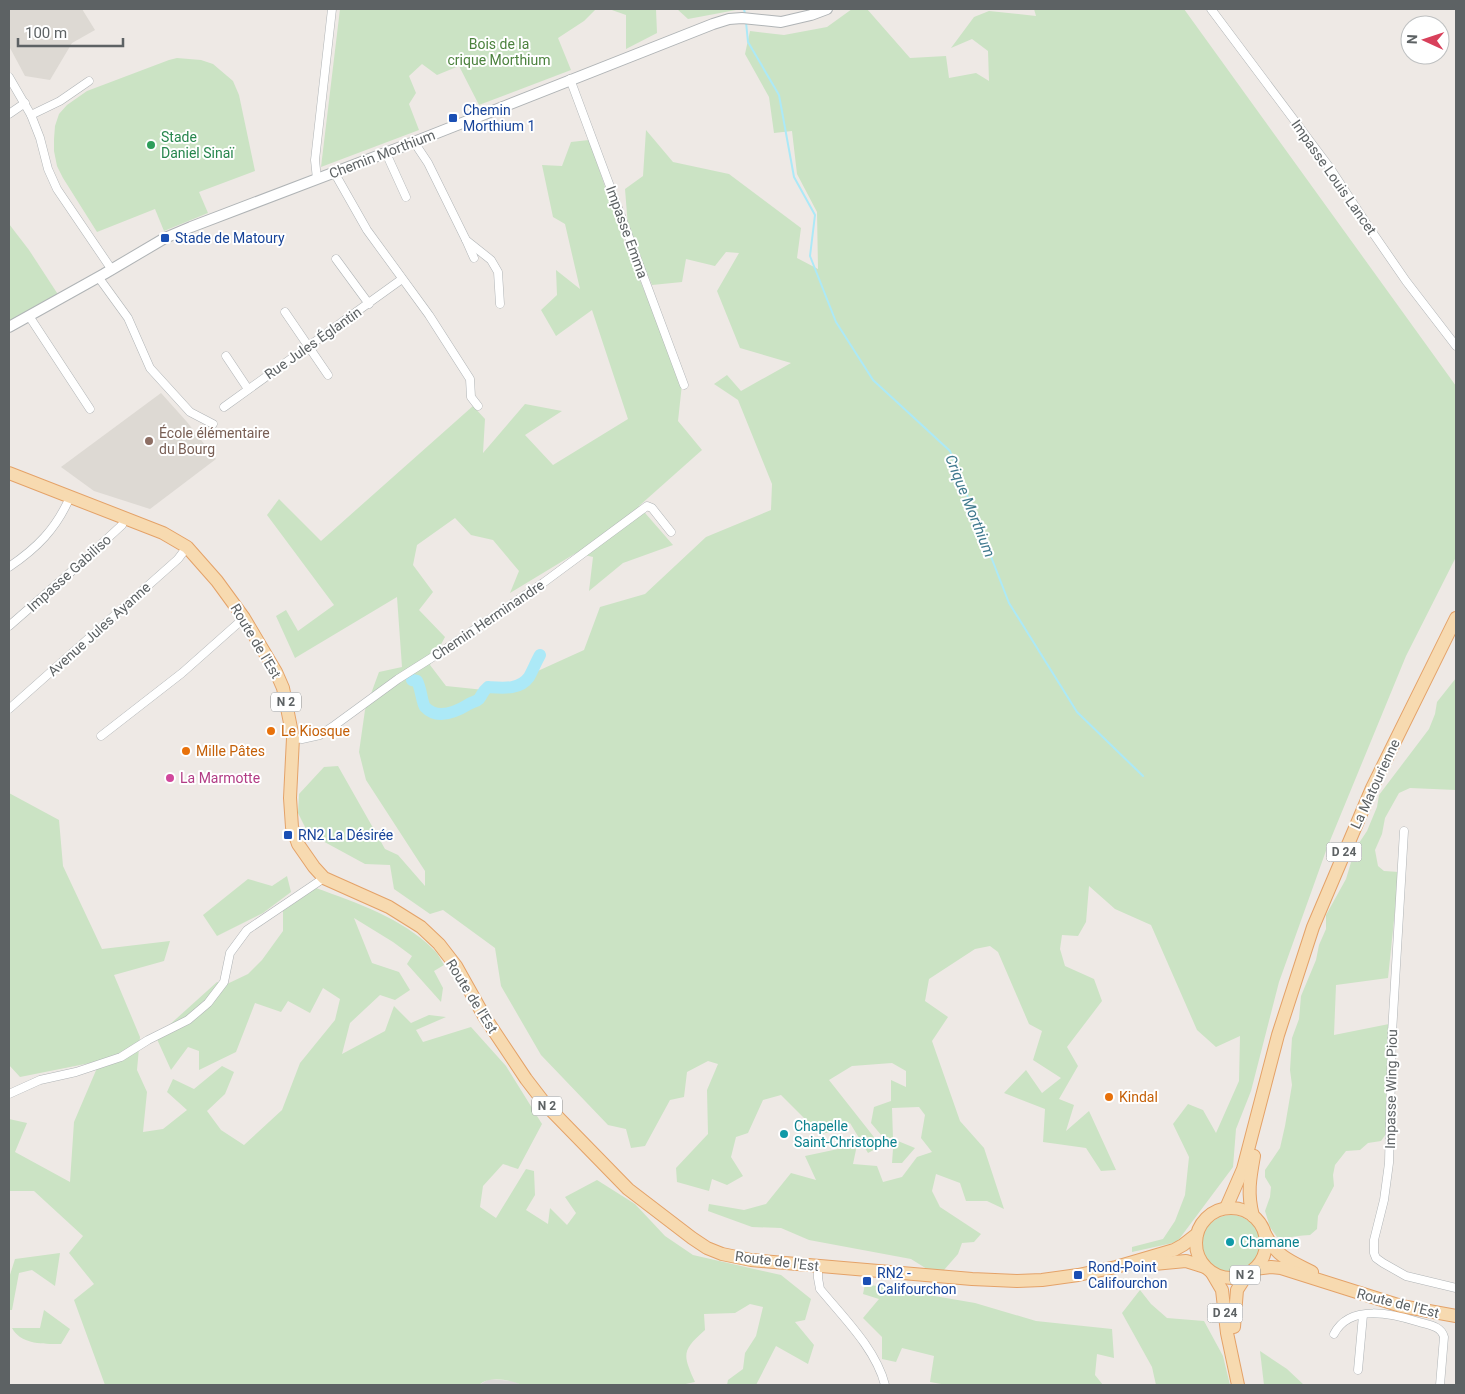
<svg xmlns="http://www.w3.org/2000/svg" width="1465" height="1394" viewBox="0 0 1465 1394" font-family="Roboto,sans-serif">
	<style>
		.industrial { fill: #dcd9d7 }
		.education { fill: #ddd9d3 }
		.green { fill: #cbe3c4 }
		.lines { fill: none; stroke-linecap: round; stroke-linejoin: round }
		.stream { stroke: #ace9f7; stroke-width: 2 }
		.river { stroke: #ace9f7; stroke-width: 12 }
		.minor-casing { stroke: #b0b4b6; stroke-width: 9 }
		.tertiary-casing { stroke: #b0b4b6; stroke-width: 12 }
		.primary-casing { stroke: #e4a268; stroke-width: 14 }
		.minor { stroke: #fff; stroke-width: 8 }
		.tertiary { stroke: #fff; stroke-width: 10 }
		.primary { stroke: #f7dab0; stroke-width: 12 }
		.transit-dot { fill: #1a4fb4; stroke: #fff; stroke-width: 2 }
		.leisure-dot { fill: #2e9e5b; stroke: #fff; stroke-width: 2 }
		.education-dot { fill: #8d6e63; stroke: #fff; stroke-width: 2 }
		.food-dot { fill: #e8710a; stroke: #fff; stroke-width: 2 }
		.hotel-dot { fill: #d1479c; stroke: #fff; stroke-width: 2 }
		.culture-dot { fill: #0f9aa8; stroke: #fff; stroke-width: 2 }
		.labels { text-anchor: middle; stroke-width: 4; stroke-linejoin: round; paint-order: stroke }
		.shield { fill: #fff; stroke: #8e9192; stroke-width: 1 }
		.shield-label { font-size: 12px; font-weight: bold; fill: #5d6264 }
		.park-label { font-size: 14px; fill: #4c823e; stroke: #fff }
		.transit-label { font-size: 14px; fill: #164399; stroke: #fff; text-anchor: start }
		.leisure-label { font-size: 14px; fill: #27864d; stroke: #fff; text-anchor: start }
		.street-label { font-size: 14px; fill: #5d6264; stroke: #fff }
		.education-label { font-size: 14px; fill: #785e54; stroke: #fff; text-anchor: start }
		.food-label { font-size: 14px; fill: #c56008; stroke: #fff; text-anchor: start }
		.hotel-label { font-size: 14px; fill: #b23c85; stroke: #fff; text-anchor: start }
		.culture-label { font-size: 14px; fill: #0d838f; stroke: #fff; text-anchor: start }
		.water-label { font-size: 15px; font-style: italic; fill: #407a8e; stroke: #fff }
	</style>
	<rect width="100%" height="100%" fill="#eee9e5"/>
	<path class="industrial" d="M489,1379L513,1381L522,1385H479Z"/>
	<g class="education">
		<path d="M9,9H82L95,30L72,43L50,80L25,76L9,46Z"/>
		<path d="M161,393L187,422L216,459L150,509L94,491L61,467Z"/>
	</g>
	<g class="green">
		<path d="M340,9H596L584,21L558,38L571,70L479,105L459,66L437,75L422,64L409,76L416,93L409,104L419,130L321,167Z"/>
		<path d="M609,9H656L657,33L626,49V15Z"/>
		<path d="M677,9H774V10H736L688,19Z"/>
		<path d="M852,9H867L910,58L946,56L949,78L976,73L989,81L988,51L972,39L951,48L974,17L989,11L1036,16L1034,9H1184L1456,386V557L1406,656L1327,848L1279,982L1251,1091L1236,1129L1233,1167L1177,1242L1132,1252V1247L1163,1239L1175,1221L1185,1195L1189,1157L1173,1124L1188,1104L1203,1110L1216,1133L1239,1081L1240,1036L1216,1047L1197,1030L1151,925L1115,909L1089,886L1086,922L1078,936L1062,935L1060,949L1065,966L1094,979L1102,1001L1067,1047L1078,1066L1059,1099L1074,1105L1066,1131L1089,1111L1116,1170L1101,1171L1086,1148L1043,1142L1045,1109L1004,1093L1026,1070L1042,1093L1061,1078L1033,1060L1042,1031L1029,1024L998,952L990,946L975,949L929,979L925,1001L948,1017L932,1041L960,1121L984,1148L1004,1209L987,1201H966L960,1183L936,1174L932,1191L940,1207L981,1234L974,1242L962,1243L958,1254L944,1270L927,1269L911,1259L809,1240L781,1228L752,1227L708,1211L709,1204L744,1210L766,1204L791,1173L816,1180L805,1156L857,1145L853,1164L877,1166L883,1182L902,1177L917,1157L932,1152L921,1138L925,1115L919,1107L892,1108L893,1139L915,1148L902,1163H892L893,1149L871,1123L874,1107L891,1101V1080L906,1087V1071L892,1063L852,1066L829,1080L881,1146L868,1153L850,1123L838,1131L820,1134L781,1095L763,1100L748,1133L736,1137L731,1157L743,1176L727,1185L712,1179L709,1191L677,1182L676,1168L708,1134L707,1090L718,1064L708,1061L687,1072L684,1097L670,1100L645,1146L631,1148L626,1129L608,1125L541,1055L501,986L495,948L443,910L430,914L394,889L390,865L365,864L308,833L298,813L299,794L324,767L338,766L385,849L398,855L425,886V871L366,780L359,752L365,710L379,672L402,667L397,597L295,658L276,616L286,610L298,631L334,605L267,515L279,499L321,541L473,406L485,419L483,453L525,404L562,411L525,435L553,465L628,419L592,310L556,336L541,310L557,295L556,270L580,289L565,224L553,217L542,165L562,166L571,142L589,140L622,236L682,384L678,421L702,450L639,506L673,545L623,563L589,591L593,557L576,553L510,593L519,571L493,540L471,535L455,518L417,545L413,565L433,592L419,610L445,637L430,665L446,686L494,691L584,650L600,607L645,594L706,537L771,510L772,484L738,400L714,384L727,375L741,391L791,363L740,348L717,291L739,253L726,252L715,266L686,259L682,282L652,285L628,227L625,189L643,176L646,130L673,162L729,174L801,228L797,258L818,269L817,212L797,174L792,131L774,133L769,97L745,54L750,31L784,35L827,27Z"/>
		<path d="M177,58L201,60L213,64L233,81L239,95L255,171L199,192L208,213L164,231L155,209L97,232L63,178L57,166L54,151V139L55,126L59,114L67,105L87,91L169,60Z"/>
		<path d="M9,224L29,250L59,296L10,322L9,321Z"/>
		<path d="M1456,678V790L1410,788L1399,793L1385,818L1382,834L1375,850L1378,866L1384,871L1399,872L1388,978L1336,985L1334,1035L1389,1024L1386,1134L1381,1141L1368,1143L1360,1150L1346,1151L1335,1165L1333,1175L1334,1186L1318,1216L1317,1229L1310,1235C1298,1235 1288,1239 1277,1237L1270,1227L1265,1211L1270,1197L1271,1187L1265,1177V1170L1280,1148L1285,1126L1292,1085L1290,1070L1292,1038L1299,1019L1301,996L1316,960L1319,945L1326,929V915L1346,879L1355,849L1367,831L1377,807L1379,795L1429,729L1435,714L1437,702Z"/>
		<path d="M9,793L59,820L63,866L102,949L170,941L164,961L114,975L140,1037L137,1070L147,1092L143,1132L163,1129L187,1110L167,1092L173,1079L194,1089L222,1066L234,1072L225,1094L207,1111L221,1130L244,1145L282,1110L300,1063L335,1020L340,999L323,988L310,1013L288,1001L281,1012L255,1003L236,1052L199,1070V1051L188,1047L171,1070L156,1037L217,982L227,984L248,974L262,960L283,931V911L316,888C357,903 402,918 433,949C438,953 441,960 444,965L434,971L443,988L441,1002L407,964L412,956L393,942L354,918L372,963L399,972L410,990L395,1000L380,995L350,1023L342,1054L385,1031L394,1006L411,1023L429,1015L446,1017L416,1030L423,1042L471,1027L506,1066L542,1124L518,1169L503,1164L483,1186L480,1207L496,1218L526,1169L534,1171L535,1195L526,1210L548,1224L550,1208L567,1225L576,1213L565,1197L597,1180L635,1204L665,1236L693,1255L781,1275L811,1299L805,1320L795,1322L814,1345L808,1364L776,1346L756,1385H727L728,1380L743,1369L745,1353L756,1336L763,1307L750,1304L735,1313L704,1314L705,1330C681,1351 683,1355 695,1382L681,1385H522C510,1380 490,1375 479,1385H105L74,1300L94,1284L69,1253L83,1236L34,1191H9V1119L27,1123L15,1152L70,1182L74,1122L100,1061L20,1077L9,1065Z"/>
		<path d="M287,876L291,892L263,913L217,936L203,915L248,879L272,886Z"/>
		<circle cx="1231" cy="1244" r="29"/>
		<path d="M60,1253L55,1286L32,1270L19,1273L12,1310H9V1278L15,1259Z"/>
		<path d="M865,1284L975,1303L1036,1321L1112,1329L1114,1358L1097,1354L1095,1375L1103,1385H947L930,1382L934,1356L902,1348L896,1362L882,1359V1337L863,1318L879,1299L863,1294Z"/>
		<path d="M1140,1290L1151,1304L1167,1318L1204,1321L1223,1356L1230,1385H1156L1152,1367L1122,1313Z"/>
		<path d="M44,1310L70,1329L61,1344C45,1344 21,1345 12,1328H40Z"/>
		<path d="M1260,1351L1287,1369L1304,1385H1264Z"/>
	</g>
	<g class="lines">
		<g class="stream">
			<path d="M744,9L745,14"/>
			<path d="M746,22L748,42L779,95L794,177L815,215L810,256L836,322L873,380L950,451L1009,603L1077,712L1143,776"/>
		</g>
		<path class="river" d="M412,680L417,681C421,688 422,703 425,707C437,720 456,712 469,704C472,702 476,702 479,699C483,694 482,692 488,687C503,688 520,690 529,677C533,670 536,662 540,655"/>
		<g class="minor-casing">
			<g id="minor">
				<path d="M1211,9L1330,168L1366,223L1406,281L1456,346"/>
				<path d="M9,77L31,115L40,138L48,169L57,189L112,270"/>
				<path d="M570,79L684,385"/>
				<path d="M9,114L25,103"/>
				<path d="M31,115L60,101L89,81"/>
				<path d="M414,142L428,163L466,240L491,260L498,272L500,304"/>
				<path d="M386,153L406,197"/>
				<path d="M334,172L367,230L429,315L470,379L471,397L478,406"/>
				<path d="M317,179L315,160L332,9"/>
				<path d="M466,240L474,258"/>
				<path d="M336,259L369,304"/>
				<path d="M99,278L128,318L150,368L190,412L213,424"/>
				<path d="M285,312L328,375"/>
				<path d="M29,316L90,409"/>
				<path d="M226,356L248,389"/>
				<path d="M224,407L402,279"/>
				<path d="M9,567C37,548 56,529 70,497"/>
				<path d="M9,626L72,571L122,525L125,517"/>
				<path d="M9,709L178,559L187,547"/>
				<path d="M101,736L182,673L244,618"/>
				<path d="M293,738L302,739L320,735L335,725L398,679L447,648L543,583L647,506L652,508L671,532"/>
				<path d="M1404,831L1392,1033L1389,1163L1384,1200L1374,1240V1253L1376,1258L1383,1263L1406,1276L1456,1288"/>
				<path d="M9,1094L40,1080L76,1072L121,1057L148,1040L188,1020L208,1003L224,982L230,953L247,930L324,878"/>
				<path d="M818,1267V1278L820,1289C843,1317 876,1349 885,1385"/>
				<path d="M1334,1334C1350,1303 1393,1314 1419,1322C1429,1325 1441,1326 1444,1337L1440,1385"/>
				<path d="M1358,1370L1363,1315"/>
			</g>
		</g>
		<g class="tertiary-casing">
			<path id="tertiary" d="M9,327L104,274L165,238L191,227L414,142L713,24L729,19L742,18L781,22L811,15L827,9"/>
		</g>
		<g class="primary-casing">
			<g id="primary">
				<path d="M9,473L163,533L187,547L217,581L244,618L276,672L283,688L293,738L290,798L292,827L298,844L314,867L324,878L389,907L421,927L439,944L456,966L484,1016L526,1079L546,1105L628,1189L692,1238L707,1248L722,1254L751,1260L972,1279L1017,1281L1042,1280L1078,1275L1116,1267L1174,1250L1183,1245L1197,1234"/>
				<path d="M1226,1208L1243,1169L1278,1035L1313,927L1372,788L1456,618"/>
				<circle cx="1231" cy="1243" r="35"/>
				<path d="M1253,1216C1247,1194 1250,1178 1254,1156"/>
				<path d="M1265,1234C1277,1257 1290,1261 1312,1272"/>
				<path d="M1143,1265L1186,1261L1205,1267"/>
				<path d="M1254,1269L1271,1267L1281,1268L1401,1306L1456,1316"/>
				<path d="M1212,1273L1222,1290L1227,1333L1238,1385"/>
				<path d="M1234,1327L1237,1290L1248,1273"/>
			</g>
		</g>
		<use href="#minor" class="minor"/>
		<use href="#tertiary" class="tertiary"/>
		<use href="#primary" class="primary"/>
	</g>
	<g class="transit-dot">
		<rect x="448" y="113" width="10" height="10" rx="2.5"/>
		<rect x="160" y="233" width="10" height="10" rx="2.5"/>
		<rect x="283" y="830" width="10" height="10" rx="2.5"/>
		<rect x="1073" y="1270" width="10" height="10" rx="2.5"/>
		<rect x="862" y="1276" width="10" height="10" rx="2.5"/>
	</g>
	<circle class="leisure-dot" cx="151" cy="145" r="5"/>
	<circle class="education-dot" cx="149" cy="441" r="5"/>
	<g class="food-dot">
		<circle cx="271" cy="731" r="5"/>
		<circle cx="186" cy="751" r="5"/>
		<circle cx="1109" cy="1097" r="5"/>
	</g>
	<circle class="hotel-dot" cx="170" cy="778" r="5"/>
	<g class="culture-dot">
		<circle cx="784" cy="1134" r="5"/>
		<circle cx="1230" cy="1242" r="5"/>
	</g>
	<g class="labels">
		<g class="shield">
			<rect x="271" y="692.5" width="30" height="19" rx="4"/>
			<rect x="1326.5" y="842.5" width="35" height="19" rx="4"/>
			<rect x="532" y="1096.5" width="30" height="19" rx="4"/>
			<rect x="1230" y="1265.5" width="30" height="19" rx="4"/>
			<rect x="1207.5" y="1303.5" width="35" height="19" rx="4"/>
		</g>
		<g class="shield-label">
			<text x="286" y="706">N 2</text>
			<text x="1344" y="856">D 24</text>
			<text x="547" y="1110">N 2</text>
			<text x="1245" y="1279">N 2</text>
			<text x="1225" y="1317">D 24</text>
		</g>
		<g class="park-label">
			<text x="499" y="49">Bois de la<tspan x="499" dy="16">crique Morthium</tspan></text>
		</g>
		<g class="transit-label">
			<text x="463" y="115">Chemin<tspan x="463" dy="16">Morthium 1</tspan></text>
			<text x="175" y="243">Stade de Matoury</text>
			<text x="298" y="840">RN2 La Désirée</text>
			<text x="1088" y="1272">Rond-Point<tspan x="1088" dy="16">Califourchon</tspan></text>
			<text x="877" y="1278">RN2 -<tspan x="877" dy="16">Califourchon</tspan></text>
		</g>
		<g class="leisure-label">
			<text x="161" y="142">Stade<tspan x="161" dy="16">Daniel Sinaï</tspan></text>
		</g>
		<g class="street-label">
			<text transform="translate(382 154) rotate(-21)" y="5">Chemin Morthium</text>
			<text transform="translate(1334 177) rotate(55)" y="5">Impasse Louis Lancet</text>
			<text transform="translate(627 232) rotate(70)" y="5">Impasse Emma</text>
			<text transform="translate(313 343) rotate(-35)" y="5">Rue Jules Églantin</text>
			<text transform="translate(69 573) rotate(-42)" y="5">Impasse Gabiliso</text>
			<text transform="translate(488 620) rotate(-34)" y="5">Chemin Herminandre</text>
			<text transform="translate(99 629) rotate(-42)" y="5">Avenue Jules Ayanne</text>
			<text transform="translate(256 641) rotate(59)" y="5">Route de l'Est</text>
			<text transform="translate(1375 784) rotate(-65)" y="5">La Matourienne</text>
			<text transform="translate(472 996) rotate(58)" y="5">Route de l'Est</text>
			<text transform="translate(1391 1089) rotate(-89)" y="5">Impasse Wing Piou</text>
			<text transform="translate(777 1261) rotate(7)" y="5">Route de l'Est</text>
			<text transform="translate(1398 1303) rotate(14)" y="5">Route de l'Est</text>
		</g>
		<g class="education-label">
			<text x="159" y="438">École élémentaire<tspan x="159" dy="16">du Bourg</tspan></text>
		</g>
		<g class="food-label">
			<text x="281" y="736">Le Kiosque</text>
			<text x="196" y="756">Mille Pâtes</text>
			<text x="1119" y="1102">Kindal</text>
		</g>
		<g class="hotel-label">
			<text x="180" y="783">La Marmotte</text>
		</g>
		<g class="culture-label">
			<text x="794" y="1131">Chapelle<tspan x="794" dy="16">Saint-Christophe</tspan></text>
			<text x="1240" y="1247">Chamane</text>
		</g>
		<g class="water-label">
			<text transform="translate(970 506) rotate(68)" y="5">Crique Morthium</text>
		</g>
	</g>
	<rect width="1465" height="1394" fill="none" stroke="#5d6264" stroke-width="20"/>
	<g transform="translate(1425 40) rotate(273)"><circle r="24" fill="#ffffff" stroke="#bec0c1"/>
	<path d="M0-4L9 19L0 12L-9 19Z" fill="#d8405b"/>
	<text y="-8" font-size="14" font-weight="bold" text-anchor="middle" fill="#5d6264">N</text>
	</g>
	<path d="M18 38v8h105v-8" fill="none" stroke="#5d6264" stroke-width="2.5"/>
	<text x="25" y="38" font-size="15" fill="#5d6264" stroke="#ffffff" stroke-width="4" paint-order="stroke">100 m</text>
</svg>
